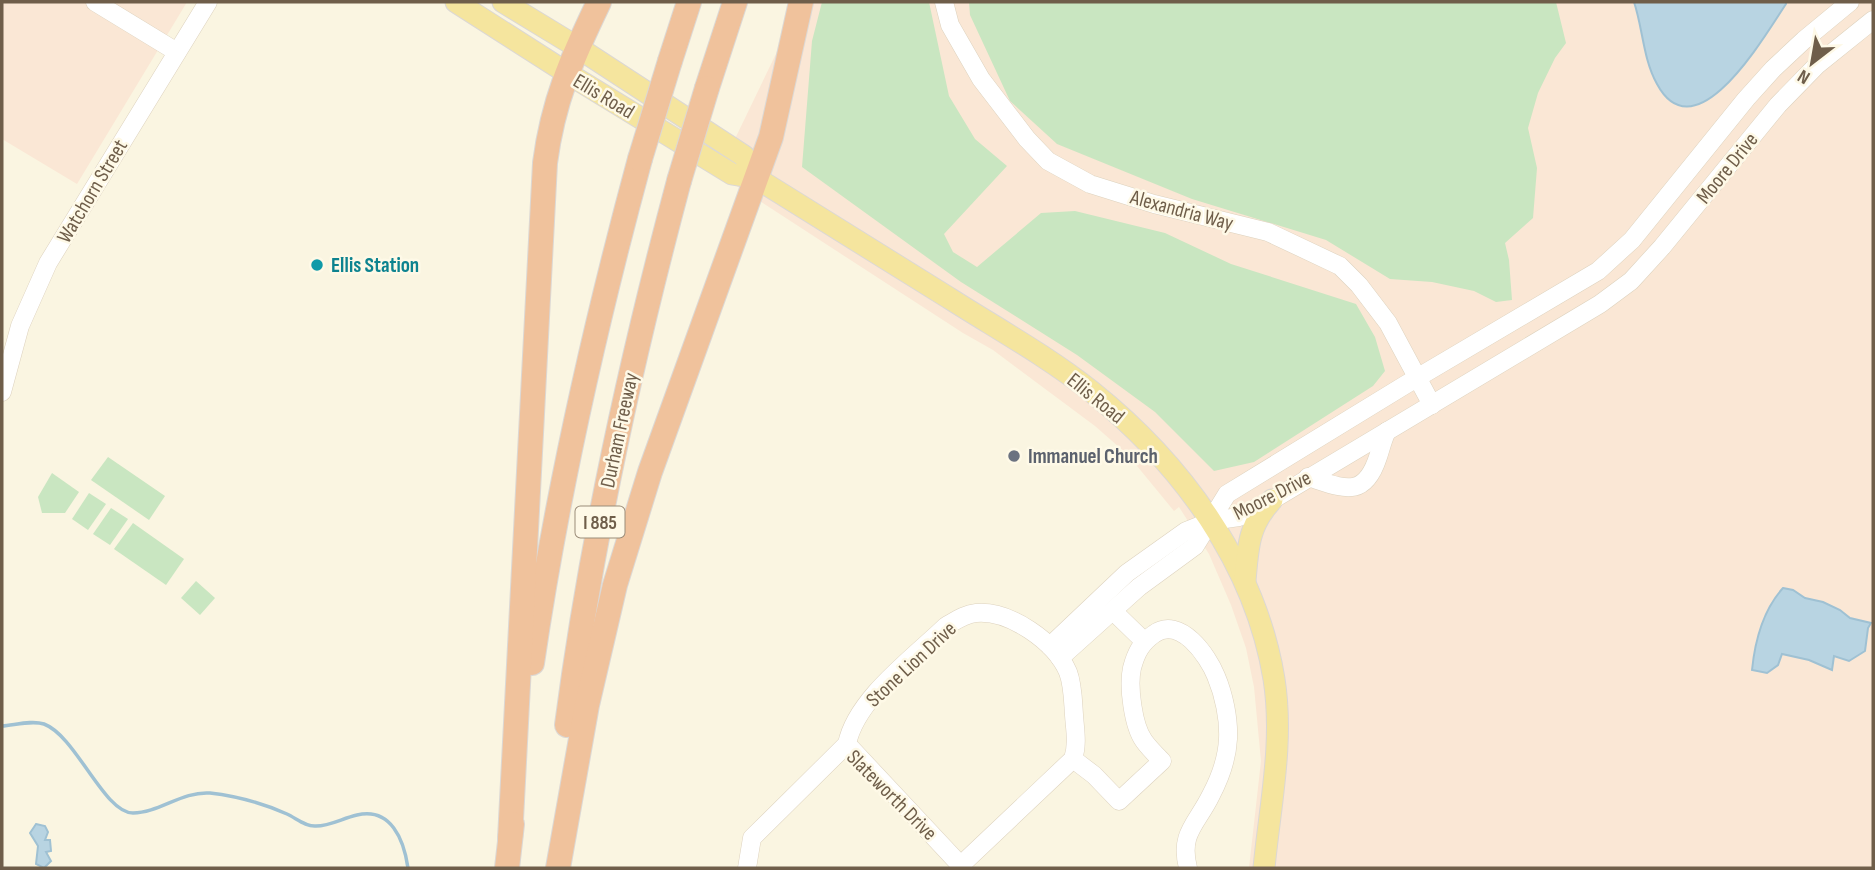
<svg xmlns="http://www.w3.org/2000/svg" width="1875" height="870" viewBox="0 0 1875 870" font-family="'Sofia Sans Condensed',sans-serif">
	<style>
		.commercial { fill: #fae7d5 }
		.green { fill: #c9e6c1 }
		.water { fill: #b8d4e2; stroke: #9fc1d3; stroke-width: 2 }
		.lines { fill: none; stroke-linecap: round; stroke-linejoin: round }
		.stream { stroke: #9fc1d3; stroke-width: 3.5 }
		.minor-casing { stroke: #ddd2be; stroke-width: 19 }
		.major-casing { stroke: #dcd8d4; stroke-width: 23 }
		.highway-casing { stroke: #dcd8d4; stroke-width: 26 }
		.minor { stroke: #fff; stroke-width: 18 }
		.major { stroke: #f5e59e; stroke-width: 21 }
		.highway { stroke: #f0c29c; stroke-width: 24 }
		.highway-bridge-casing { stroke: #dcd8d4; stroke-width: 26; stroke-linecap: butt }
		.highway-bridge { stroke: #f0c29c; stroke-width: 24 }
		.culture-dot { fill: #0f9aa8; stroke: #fef9e7; stroke-width: 2.5 }
		.worship-dot { fill: #6b7280; stroke: #fef9e7; stroke-width: 2.5 }
		.labels { text-anchor: middle; stroke-width: 5; stroke-linejoin: round; paint-order: stroke }
		.shield { fill: #fef9e7; stroke: #9a8c79; stroke-width: 2 }
		.shield-label { font-size: 19px; font-weight: bold; fill: #6f5e4a }
		.street-label { font-size: 21px; fill: #6f5e4a; stroke: #fef9e7 }
		.culture-label { font-size: 21px; font-weight: bold; fill: #0d838f; stroke: #fef9e7; text-anchor: start }
		.worship-label { font-size: 21px; font-weight: bold; fill: #5b616d; stroke: #fef9e7; text-anchor: start }
	</style>
	<rect width="100%" height="100%" fill="#faf5e1"/>
	<g class="commercial">
		<path d="M2,2H187L77,184L2,139Z"/>
		<path d="M801,2H1873V868H1249L1261,761L1254,687L1246,648L1231,605L1209,554L1179,507L1174,511L1128,455L1095,426L993,350L963,333L718,174Z"/>
	</g>
	<g class="green">
		<path d="M822,2H929L949,96L975,139L1007,166L944,234L953,252L977,267L1041,213L1075,211L1165,233L1231,264L1356,304L1375,337L1385,371L1373,386L1254,462L1214,471L1155,412L1077,355L961,282L802,167L812,41Z"/>
		<path d="M969,2H1556L1566,43L1555,58L1538,93L1528,128L1537,168L1533,218L1505,243L1509,260L1512,300L1496,302L1474,291L1432,282L1390,279L1326,240L1192,199L1057,144L1010,101L970,15Z"/>
		<path d="M108,457L165,496L149,520L91,480Z"/>
		<path d="M52,473L79,492L65,513H42L38,497Z"/>
		<path d="M89,493L106,504L88,530L72,519Z"/>
		<path d="M111,508L128,519L110,545L93,534Z"/>
		<path d="M133,523L184,559L166,585L114,549Z"/>
		<path d="M196,581L215,598L200,615L181,598Z"/>
	</g>
	<g class="water">
		<path d="M1634,2H1786V4C1765,35 1696,156 1657,84C1643,59 1643,29 1634,2Z"/>
		<path d="M1783,588L1793,590L1805,598L1823,602L1840,610L1850,618L1871,623L1868,628L1865,651L1849,661L1834,656L1832,670L1809,660L1782,654L1778,665L1767,673L1752,670C1755,640 1763,610 1783,588Z"/>
		<path d="M36,824L45,826L48,832L45,840H50L51,851L46,852L51,861L44,868L36,864L38,846L30,833Z"/>
	</g>
	<g class="lines">
		<path class="stream" d="M2,726C15,725 32,720 44,724C76,736 104,813 133,813C159,813 182,791 210,793C236,796 262,803 287,814C296,818 306,827 316,826C330,826 343,818 357,815C391,807 404,840 408,868"/>
		<g class="minor-casing">
			<g id="minor">
				<path d="M95,2L177,52"/>
				<path d="M944,2L950,25L981,79L1027,139L1048,161L1090,184L1154,204L1268,232L1340,266L1359,285L1388,323L1432,405"/>
				<path d="M2,392L20,326L48,263L208,2"/>
				<path d="M1308,477C1343,488 1364,500 1378,457C1381,448 1383,439 1387,431"/>
				<path d="M1113,611L1144,641"/>
				<path d="M1050,646L1127,573L1186,531L1211,521L1239,517L1272,500L1600,304L1631,281L1662,247L1778,105L1817,65L1873,20"/>
				<path d="M1060,658L1139,587L1195,546L1227,494L1405,385L1598,271L1632,240L1746,99L1773,69L1804,40L1850,2"/>
				<path d="M847,744C856,699 913,658 946,626C955,621 965,614 976,613C1010,610 1055,642 1068,672C1073,685 1073,701 1074,715C1075,730 1078,744 1073,759L960,866"/>
				<path d="M847,744L963,868"/>
				<path d="M1073,759L1094,775L1119,801L1162,761C1156,755 1149,748 1144,741C1133,726 1128,686 1132,668C1136,653 1141,643 1154,634C1180,615 1208,656 1216,676C1224,695 1229,719 1228,739C1227,758 1220,778 1211,795C1197,824 1179,833 1188,868"/>
				<path d="M747,868L752,838L847,744"/>
			</g>
		</g>
		<g class="major-casing">
			<g id="major">
				<path d="M456,2L567,73L732,174L756,178C821,218 885,258 949,298C996,328 1047,356 1091,391C1181,463 1255,563 1274,679C1284,742 1270,805 1264,868"/>
				<path d="M503,2L577,47L744,156L756,178"/>
				<path d="M1245,581C1248,547 1248,526 1272,500"/>
			</g>
		</g>
		<g class="highway-casing">
			<g id="highway">
				<path d="M670,61L689,2"/>
				<path d="M707,88L735,2"/>
				<path d="M532,663C557,492 595,325 640,159"/>
				<path d="M567,725C591,541 631,360 679,181"/>
				<path d="M510,839L545,163C553,101 572,58 599,2"/>
				<path d="M507,868L512,824"/>
				<path d="M558,868L587,705L615,585L650,472L771,137L801,2"/>
			</g>
		</g>
		<use href="#minor" class="minor"/>
		<use href="#major" class="major"/>
		<use href="#highway" class="highway"/>
		<g class="highway-bridge-casing">
			<g id="highway-bridge">
				<path d="M640,159L670,61"/>
				<path d="M679,181L707,88"/>
			</g>
		</g>
		<use href="#highway-bridge" class="highway-bridge"/>
	</g>
	<circle class="culture-dot" cx="317" cy="265" r="7"/>
	<circle class="worship-dot" cx="1014" cy="456" r="7"/>
	<g class="labels">
		<rect class="shield" x="575.5" y="506.5" width="49" height="31" rx="5"/>
		<g class="shield-label">
			<text x="600" y="529">I 885</text>
		</g>
		<g class="street-label">
			<text transform="translate(604 96) rotate(31)" y="7">Ellis Road</text>
			<text transform="translate(1727 168) rotate(-51)" y="7">Moore Drive</text>
			<text transform="translate(92 191) rotate(-59)" y="7">Watchorn Street</text>
			<text transform="translate(1182 210) rotate(15)" y="7">Alexandria Way</text>
			<text transform="translate(1096 398) rotate(39)" y="7">Ellis Road</text>
			<text transform="translate(619 430) rotate(-78)" y="7">Durham Freeway</text>
			<text transform="translate(1272 495) rotate(-27)" y="7">Moore Drive</text>
			<text transform="translate(911 664) rotate(-43)" y="7">Stone Lion Drive</text>
			<text transform="translate(892 795) rotate(45)" y="7">Slateworth Drive</text>
		</g>
		<g class="culture-label">
			<text x="331" y="272">Ellis Station</text>
		</g>
		<g class="worship-label">
			<text x="1028" y="463">Immanuel Church</text>
		</g>
	</g>
	<rect width="1875" height="870" fill="none" stroke="#6f5e4a" stroke-width="7"/>
	<g transform="translate(1812 63) rotate(211)" stroke="#fef9e7" stroke-width="5" paint-order="stroke">
	<path d="M0-5L12 26L0 18L-12 26Z" fill="#6f5e4a"/>
	<text y="-10" font-size="19" font-weight="bold" text-anchor="middle" fill="#6f5e4a">N</text>
	</g>
</svg>
